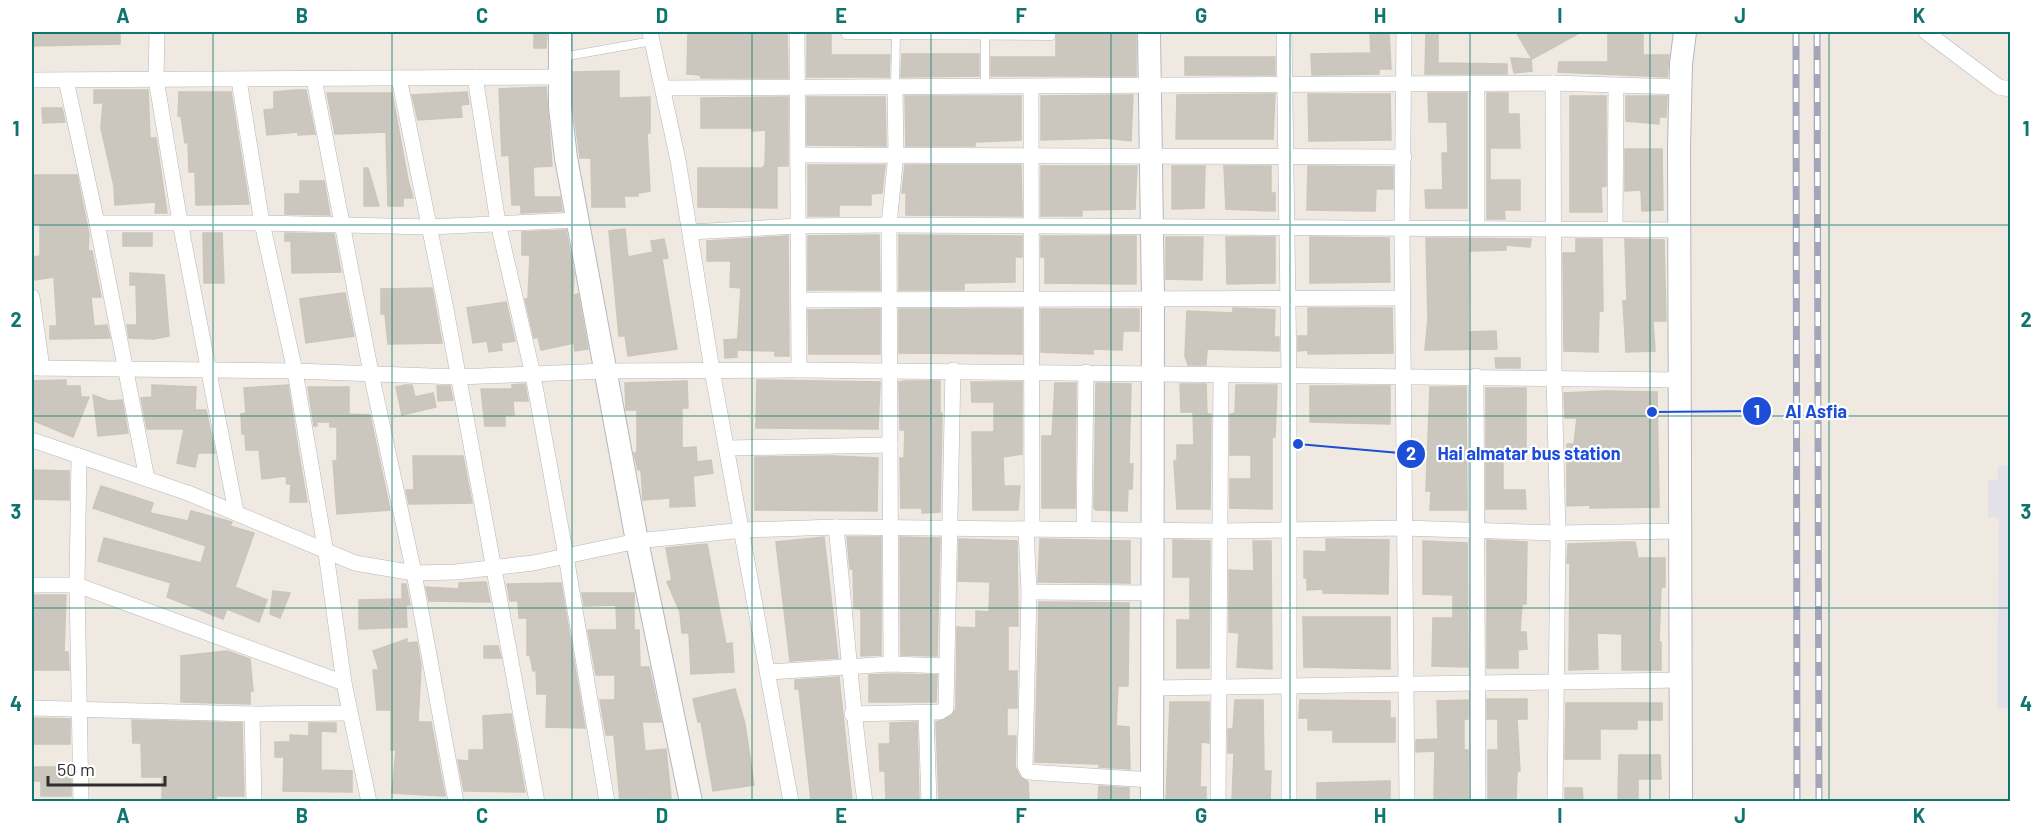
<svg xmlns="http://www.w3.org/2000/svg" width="2042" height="833" viewBox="0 0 2042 833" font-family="Barlow,sans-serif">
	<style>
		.industrial { fill: #e3e1e8 }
		.building { fill: #cbc7bf; stroke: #cbc5ba; stroke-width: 1.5 }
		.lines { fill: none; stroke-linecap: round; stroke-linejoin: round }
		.lane-casing { stroke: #b4b7c1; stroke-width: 9 }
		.street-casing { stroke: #b4b7c1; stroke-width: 16 }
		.secondary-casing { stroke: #b4b7c1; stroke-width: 24 }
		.lane { stroke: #fff; stroke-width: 8 }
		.street { stroke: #fff; stroke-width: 15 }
		.secondary { stroke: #fff; stroke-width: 22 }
		.rail-casing { stroke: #a3a6b8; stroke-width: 7 }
		.rail { stroke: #fff; stroke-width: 4.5; stroke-dasharray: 14; stroke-linecap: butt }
		.grid { fill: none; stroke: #0f766e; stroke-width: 1.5; stroke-opacity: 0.55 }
		.leader { fill: none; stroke: #1d4ed8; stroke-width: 2 }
		.callout-dot { fill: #1d4ed8; stroke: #fff; stroke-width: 2 }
		.mark-label { font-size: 18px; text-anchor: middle; font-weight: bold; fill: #fff }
		.callout-label { font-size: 18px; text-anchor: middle; font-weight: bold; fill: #1d4ed8; stroke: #fff; stroke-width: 4.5; stroke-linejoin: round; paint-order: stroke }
		.neatline { fill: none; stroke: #0f766e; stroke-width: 2 }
		.grid-label { font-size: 20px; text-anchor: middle; font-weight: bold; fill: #0f766e }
	</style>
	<rect width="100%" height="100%" fill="#efe9e1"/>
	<path class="industrial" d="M1998,466H2010V708H1997L1999,518L1988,517V480H1998Z"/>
	<g class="building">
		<path d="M32,32H120V44L32,46Z"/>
		<path d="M534,32H547L546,48H534Z"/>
		<path d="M688,32H787L788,78H701L700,75L687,74Z"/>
		<path d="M807,32H831V55H890L889,77H807Z"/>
		<path d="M1056,32H1136V76H991V57H1056Z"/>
		<path d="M1370,32H1389L1391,69H1379V74L1312,75L1311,54L1371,53Z"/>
		<path d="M1426,32H1438V63L1507,64V74H1425Z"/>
		<path d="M1516,32H1581L1532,59Z"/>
		<path d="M1608,32H1643V55H1669L1667,77L1558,72L1559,62H1608Z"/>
		<path d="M902,54H979V76L901,77Z"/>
		<rect x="1185" y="57" width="90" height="18"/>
		<path d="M1511,58L1531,59L1532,71L1514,73Z"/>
		<path d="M619,71V98L650,97V133H647L650,191L638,193V196H624L625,207H592L591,158H580L573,106V72Z"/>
		<path d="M546,87L552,166L533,167L534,197H560L562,211L521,213V205H512L509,155L502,156L499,89Z"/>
		<path d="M94,90H148L150,138H156L167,213H155L156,202L115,205L114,186L101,128L103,103H94Z"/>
		<path d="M297,90H306L315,134L298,135V132L267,135L264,110L274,109V92Z"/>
		<path d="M179,92H231L249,204L196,205L195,172H189L188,142L185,143L181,116H178Z"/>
		<path d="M467,92L469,104L461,105L462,117L418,120L412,95Z"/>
		<path d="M327,93H392L408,180L413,198H403V206H388L386,132L335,134Z"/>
		<path d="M1428,93H1467V208H1426L1425,190H1443L1442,153H1448L1447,122H1429Z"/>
		<path d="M1487,93H1508V114H1519L1520,148H1490V180H1520V210H1504L1505,219H1487Z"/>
		<path d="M1275,94L1273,139H1176L1177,95Z"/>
		<path d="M1308,94H1390L1391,140L1309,141Z"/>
		<path d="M1133,95L1131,141L1106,138L1041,140V96Z"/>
		<path d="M905,96H1021V140L975,142V146H906Z"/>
		<path d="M1570,96H1606V186L1601,187L1602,212H1570Z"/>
		<path d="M1626,96H1667L1666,117H1659V124L1626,121Z"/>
		<path d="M788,97V166H777V208L698,207V168H762L765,165L766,130L752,131V128H701V98Z"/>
		<path d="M807,97H885L886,146L807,145Z"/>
		<path d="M42,108H62L65,122L43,123Z"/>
		<path d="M1625,149H1662L1663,210L1642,211L1641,190L1625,191Z"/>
		<path d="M808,165H885L882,193L871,194V205H839V216H808Z"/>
		<path d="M905,165H1021L1022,216L906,215V193H902Z"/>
		<path d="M1041,166H1137L1135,209L1082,210V216H1041Z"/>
		<path d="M1172,166H1205L1204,208L1172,209Z"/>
		<path d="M1224,166H1271V193H1275V211L1226,209Z"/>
		<path d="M1308,166L1393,167V189H1376L1375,211L1307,210Z"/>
		<path d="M364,168H368L379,206H364Z"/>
		<path d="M33,175H77L89,234L88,251H92L101,297H91L94,326L107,325L110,338L50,339V326H57L54,277L35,280L32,257L40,256V224H32Z"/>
		<path d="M300,181H324L330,215L285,214V194H300Z"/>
		<path d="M625,229L628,257L653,252L651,241L664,239L668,258L662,259L677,349L628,356L625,336H619L609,231Z"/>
		<path d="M566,230L574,275L573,295L578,294L588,349L575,351L574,343L541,350L538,337L534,338L525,299H528L530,255H522V232Z"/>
		<rect x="123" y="233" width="29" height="13"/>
		<path d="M203,233H222L224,283H204Z"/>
		<path d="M285,233L334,234L341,272L292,273L291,241H285Z"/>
		<path d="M879,235L880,290H808V236Z"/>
		<path d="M899,235L1022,236V257H1015V282L964,283V290H899Z"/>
		<path d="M788,236L789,356H775V351L737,350L741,288L730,287L731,261H707V241Z"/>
		<path d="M1041,236H1136V284L1045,283V257H1041Z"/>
		<path d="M1166,237H1203L1202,280L1166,279Z"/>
		<path d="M1226,237H1275V283L1227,284Z"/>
		<path d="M1310,237L1389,238L1390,282L1310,283Z"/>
		<path d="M1426,238L1531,239L1530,247L1506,245V250L1469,251L1468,332L1496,331L1497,349L1425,350L1428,319Z"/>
		<path d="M1576,239H1602L1603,311H1599L1598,352L1564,351L1563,253H1576Z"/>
		<path d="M1625,239L1664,240L1666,321H1653L1655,351L1626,352L1623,301H1627Z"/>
		<path d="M130,273L164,275L169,336L154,339L129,338L127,325H137L136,285H130Z"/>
		<path d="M432,288L442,343L388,344L385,314H381V289Z"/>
		<path d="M343,293H345L354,336L306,343L300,299Z"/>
		<path d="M506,302L515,341L501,343L502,350L489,352L487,341L473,343L467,308Z"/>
		<path d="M1233,308L1275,310L1274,337H1279V351L1207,349L1206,365H1188L1185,356L1187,311L1233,313Z"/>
		<path d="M1308,308H1392L1393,353L1308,354V350L1298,351V336H1308Z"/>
		<path d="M880,309V354H809L808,310Z"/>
		<path d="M899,309H1022V354L899,353Z"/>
		<path d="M1041,309H1139V331H1123L1122,350L1093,349V354L1041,352Z"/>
		<path d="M737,339V357L725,358L724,340Z"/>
		<path d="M1495,358H1520V368H1496Z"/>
		<path d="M66,380V386H80L81,397H89L73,437L32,420V381Z"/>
		<path d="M757,380L880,382L878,429L756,428Z"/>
		<path d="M687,381L688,408H682V448L696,447L697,462L711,460L713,473L693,476L695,506L670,507V498L643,500L641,469L638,470L634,453L637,452V410H626L625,383Z"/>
		<path d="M904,381H940V413H942L940,512L922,513V508H901L900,458H904L905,430H900L899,382Z"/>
		<path d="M971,382H1022V454L1003,457L1004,486H1020L1018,510H973L972,432H994V402H972Z"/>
		<path d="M1055,383H1076L1075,508H1042V436H1052Z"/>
		<path d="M1096,383L1131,384L1129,464H1133L1132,489H1128L1127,511L1096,510L1094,508Z"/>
		<path d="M525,384L528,401H513L514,415H505V426H485L481,389H512V385Z"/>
		<path d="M1180,384H1206L1207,414H1211L1210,509H1177L1174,461H1177V445H1194L1193,412H1181Z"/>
		<path d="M152,385L196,387L195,410H206L215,453H198L195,467L177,463L184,429H147L141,398L152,397Z"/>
		<path d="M288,385L299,455L307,502H290L291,484H287L286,476L262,479L259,450H246L245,434H242L241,414L246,413L244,388Z"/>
		<path d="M405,385H412L415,397L433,393L436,407L402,415L396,387Z"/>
		<path d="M1236,385H1277L1275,437H1272V509L1230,508V479H1251V455H1230V414L1235,413Z"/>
		<path d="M437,386H450L453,400L438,401Z"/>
		<path d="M1310,386H1390V424L1310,422Z"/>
		<path d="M308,387H349V414L370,415L390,510L337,514L333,461H337V427H330V422H317V426H314Z"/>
		<path d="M1430,387H1466L1467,510H1430L1431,491H1426Z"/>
		<path d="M1486,388H1526V461L1503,460V490H1525L1526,509H1486Z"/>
		<path d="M1606,391L1657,392L1659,507L1590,508V505L1567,506V444H1574L1577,418H1565L1564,393Z"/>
		<path d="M93,395L109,401L122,400L128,433L98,436Z"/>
		<path d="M413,456H463L472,503L409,504L406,490H414Z"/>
		<path d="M833,456L878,458L877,511L755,510V457Z"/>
		<path d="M32,470L69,471V500L32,499Z"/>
		<path d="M101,486L153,503L150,513L188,521L191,511L232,522L230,526L254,533L235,587L267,600L259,622L227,609L223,619L167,597L171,583L98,561L104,538L201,563L206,546L93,508Z"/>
		<path d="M824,537L838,658L790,661L776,542Z"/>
		<path d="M847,537H881V655L861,656V609L854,608L853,569H850Z"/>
		<path d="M900,537L940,538L937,656L901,655Z"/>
		<path d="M959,539L1017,541L1018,626H1008V671H1017V708H1007V736H1016L1015,766L1020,777L1028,782L1029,801H939L936,722L951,716L956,709L957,627L976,628V611L989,612L990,582L958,581Z"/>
		<path d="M1040,539L1130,541V583L1038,582Z"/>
		<path d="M1326,539L1389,540L1388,594L1323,593V589L1307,590V578H1304V551L1326,552Z"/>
		<path d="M1173,540L1210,541L1209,668H1177V620H1190V577H1173Z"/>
		<path d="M1487,540L1527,542L1526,604H1522L1520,632H1526L1527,649L1518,650V668H1487Z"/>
		<path d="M1253,541H1271L1272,669L1237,667L1239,633L1229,632V570L1254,571Z"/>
		<path d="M1423,541L1467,543L1468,667L1432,666L1433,618H1453V595L1423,594Z"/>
		<path d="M1623,542H1635L1638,558H1665V587H1661L1659,642H1661V670H1622V634L1597,633L1598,669L1569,670L1570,563H1567L1568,544Z"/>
		<path d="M707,544L726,644L732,643L734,672L691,674L689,633H682L680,612L667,582L672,580L666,548Z"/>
		<path d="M486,582L490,602L429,601L426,587L459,589V583Z"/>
		<path d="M561,583L585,728L546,727L547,694H537L536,670L533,671L530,655H527V618H519L518,601H510L507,584Z"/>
		<path d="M402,584H406L410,605H406L407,627L359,629V600L402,599Z"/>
		<path d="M273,591L290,593L280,618L270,614Z"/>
		<path d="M582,593H634V630H639L640,667H649L661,722H642L645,751L666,749L671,798L620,801L614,735H606L600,700H615V675H596L588,630H617L616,605L584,606Z"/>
		<path d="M32,595H66L64,652H68L69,670H32Z"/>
		<path d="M1039,602L1129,603L1128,686H1118L1116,726L1129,727L1130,769L1099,767V764L1035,762Z"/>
		<path d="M1303,617H1390V669L1304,667Z"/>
		<path d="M407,639V643L417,642L421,666L418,722H431L445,796L392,793L396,750H391V710H377L373,670H379L373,651Z"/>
		<path d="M484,646H498L501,658H484Z"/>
		<path d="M227,651L250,659L253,691H250V704L181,702V656Z"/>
		<path d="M891,674L937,675L936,702H869V675Z"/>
		<path d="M839,677L852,801H811L799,689H795V680Z"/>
		<path d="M735,689L745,724L754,785L713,791L701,722H698L693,699Z"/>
		<path d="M1487,699H1527V719H1517L1520,771H1517L1516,801H1488V750H1498V719H1487Z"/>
		<path d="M1235,700H1263L1264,771H1271L1270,801H1232L1234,753H1228V729H1233Z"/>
		<path d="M1300,700L1390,701V718H1395V742H1333V730H1308V718H1299Z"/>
		<path d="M1468,700V719H1464V750H1468V800L1434,799L1435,751L1416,752V740L1438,739L1437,701Z"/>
		<path d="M1170,702H1209V743L1201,742L1200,787H1206V801H1166Z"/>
		<path d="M1566,703H1662V720H1637V729H1600V759H1565Z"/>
		<path d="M511,714L525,792L464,791L458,760L469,761V750H484L483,716Z"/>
		<path d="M32,718L70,719V744H32Z"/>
		<path d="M132,720L242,723L244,796H216V801H162V777H142L141,743H133Z"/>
		<path d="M917,722L919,801H886L885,771H880L879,744H890V723Z"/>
		<path d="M309,723H336V732L321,731V770L352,771V792L283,791L284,757H275V742H290V735L309,736Z"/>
		<path d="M1619,755H1660L1661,779H1638V800H1618Z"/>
		<path d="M32,767H71V796H41V781H32Z"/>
		<path d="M1390,781V800L1317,801V783Z"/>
		<path d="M1099,786L1129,788V801H1098Z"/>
		<path d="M1565,788H1582L1583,801H1565Z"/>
	</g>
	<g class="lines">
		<g class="lane-casing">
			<g id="lane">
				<path d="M846,35L1051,36"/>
				<path d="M985,36V87"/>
				<path d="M562,57L652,41"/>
				<path d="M895,87L896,35"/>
			</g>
		</g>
		<g class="street-casing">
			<g id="street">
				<path d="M157,32L156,79L180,222L236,512"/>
				<path d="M650,32L678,160L712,370L791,802"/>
				<path d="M797,32L799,370"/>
				<path d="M1284,32L1289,375V802"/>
				<path d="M1404,32L1402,228L1407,802"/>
				<path d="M1926,32L1999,87L2010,89"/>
				<path d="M475,77L498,223L533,375L566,556L607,802"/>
				<path d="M399,78L445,304L537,802"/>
				<path d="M314,79L371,373L414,573L456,802"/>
				<path d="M32,80L559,77"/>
				<path d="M66,80L97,223L147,479"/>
				<path d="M239,80L262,223L295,371L326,553L344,683L369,802"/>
				<path d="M1553,83L1554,378L1558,533L1555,802"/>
				<path d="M1031,87L1032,528"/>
				<path d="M664,88L1553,83L1680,87"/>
				<path d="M799,155L1404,157"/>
				<path d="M97,223H262L429,227L577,220"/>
				<path d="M1477,229V84"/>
				<path d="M1615,230L1616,85"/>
				<path d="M690,232L798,226L889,225L1680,230"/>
				<path d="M32,297L42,368"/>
				<path d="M799,300L1402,298"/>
				<path d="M32,368L295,371L458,377L605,371L799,370L1680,380"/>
				<path d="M1476,376L1478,802"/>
				<path d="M32,440L188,493L355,563L414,573L456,572L533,563L637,541L744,530L836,527L1220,531L1403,528L1558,533L1680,531"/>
				<path d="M729,448L890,445"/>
				<path d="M79,456L77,585L81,802"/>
				<path d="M836,527C846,619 852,710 865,802"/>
				<path d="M1026,529L1029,592L1025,766L1028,772L1152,780"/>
				<path d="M1084,529L1086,372"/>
				<path d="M32,585H77L344,683"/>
				<path d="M1029,592L1153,593"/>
				<path d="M891,664L889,225L896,154L895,87"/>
				<path d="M769,672L891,664L946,666"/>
				<path d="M1153,688L1681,680"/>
				<path d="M32,708L252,714L349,713"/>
				<path d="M926,713L929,802"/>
				<path d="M252,714L254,802"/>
				<path d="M852,714L940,712L946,708L953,370"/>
				<path d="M1218,802L1221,375"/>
			</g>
		</g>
		<g class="secondary-casing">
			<g id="secondary">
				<path d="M560,32V107L566,158L637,541L691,802"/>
				<path d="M1149,32L1153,299L1152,802"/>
				<path d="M1681,802L1679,148L1681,64L1685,32"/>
			</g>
		</g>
		<use href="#lane" class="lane"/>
		<use href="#street" class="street"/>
		<use href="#secondary" class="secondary"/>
		<g class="rail-casing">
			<g id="rail">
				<path d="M1796,32L1797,802"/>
				<path d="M1817,32L1819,802"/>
			</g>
		</g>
		<use href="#rail" class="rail"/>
	</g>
	<path class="grid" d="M213,32V802M392,32V802M572,32V802M752,32V802M931,32V802M1111,32V802M1290,32V802M1470,32V802M1650,32V802M1829,32V802M32,225H2010M32,416H2010M32,608H2010"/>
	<path class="leader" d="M1652 412L1757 411M1298 444L1411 454"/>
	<g class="callout-dot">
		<circle cx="1652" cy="412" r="6"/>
		<circle cx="1298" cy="444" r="6"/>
		<circle cx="1757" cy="411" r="15"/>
		<circle cx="1411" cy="454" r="15"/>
	</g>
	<g class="mark-label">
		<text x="1757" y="418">1</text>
		<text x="1411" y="460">2</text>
	</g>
	<g class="callout-label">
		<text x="1816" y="418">Al Asfia</text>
		<text x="1529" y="460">Hai almatar bus station</text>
	</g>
	<rect width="2042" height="833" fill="none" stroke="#ffffff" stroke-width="66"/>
	<path d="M48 776v9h117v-9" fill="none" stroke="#2e2e2e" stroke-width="3"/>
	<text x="57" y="776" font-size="18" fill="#2e2e2e" stroke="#ffffff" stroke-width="4.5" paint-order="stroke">50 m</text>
	<rect x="33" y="33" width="1976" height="767" class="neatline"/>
	<g class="grid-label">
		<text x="123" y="23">A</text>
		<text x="302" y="23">B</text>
		<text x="482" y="23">C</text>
		<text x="662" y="23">D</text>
		<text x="841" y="23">E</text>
		<text x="1021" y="23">F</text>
		<text x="1201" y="23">G</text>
		<text x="1380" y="23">H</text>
		<text x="1560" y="23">I</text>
		<text x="1740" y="23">J</text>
		<text x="1919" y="23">K</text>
		<text x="16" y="136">1</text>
		<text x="2026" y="136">1</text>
		<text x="16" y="327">2</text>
		<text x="2026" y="327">2</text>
		<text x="16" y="519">3</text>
		<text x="2026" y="519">3</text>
		<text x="16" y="711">4</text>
		<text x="2026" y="711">4</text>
		<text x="123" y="823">A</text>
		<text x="302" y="823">B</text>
		<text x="482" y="823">C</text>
		<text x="662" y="823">D</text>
		<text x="841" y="823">E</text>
		<text x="1021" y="823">F</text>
		<text x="1201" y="823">G</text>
		<text x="1380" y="823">H</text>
		<text x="1560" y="823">I</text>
		<text x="1740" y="823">J</text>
		<text x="1919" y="823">K</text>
	</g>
</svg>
